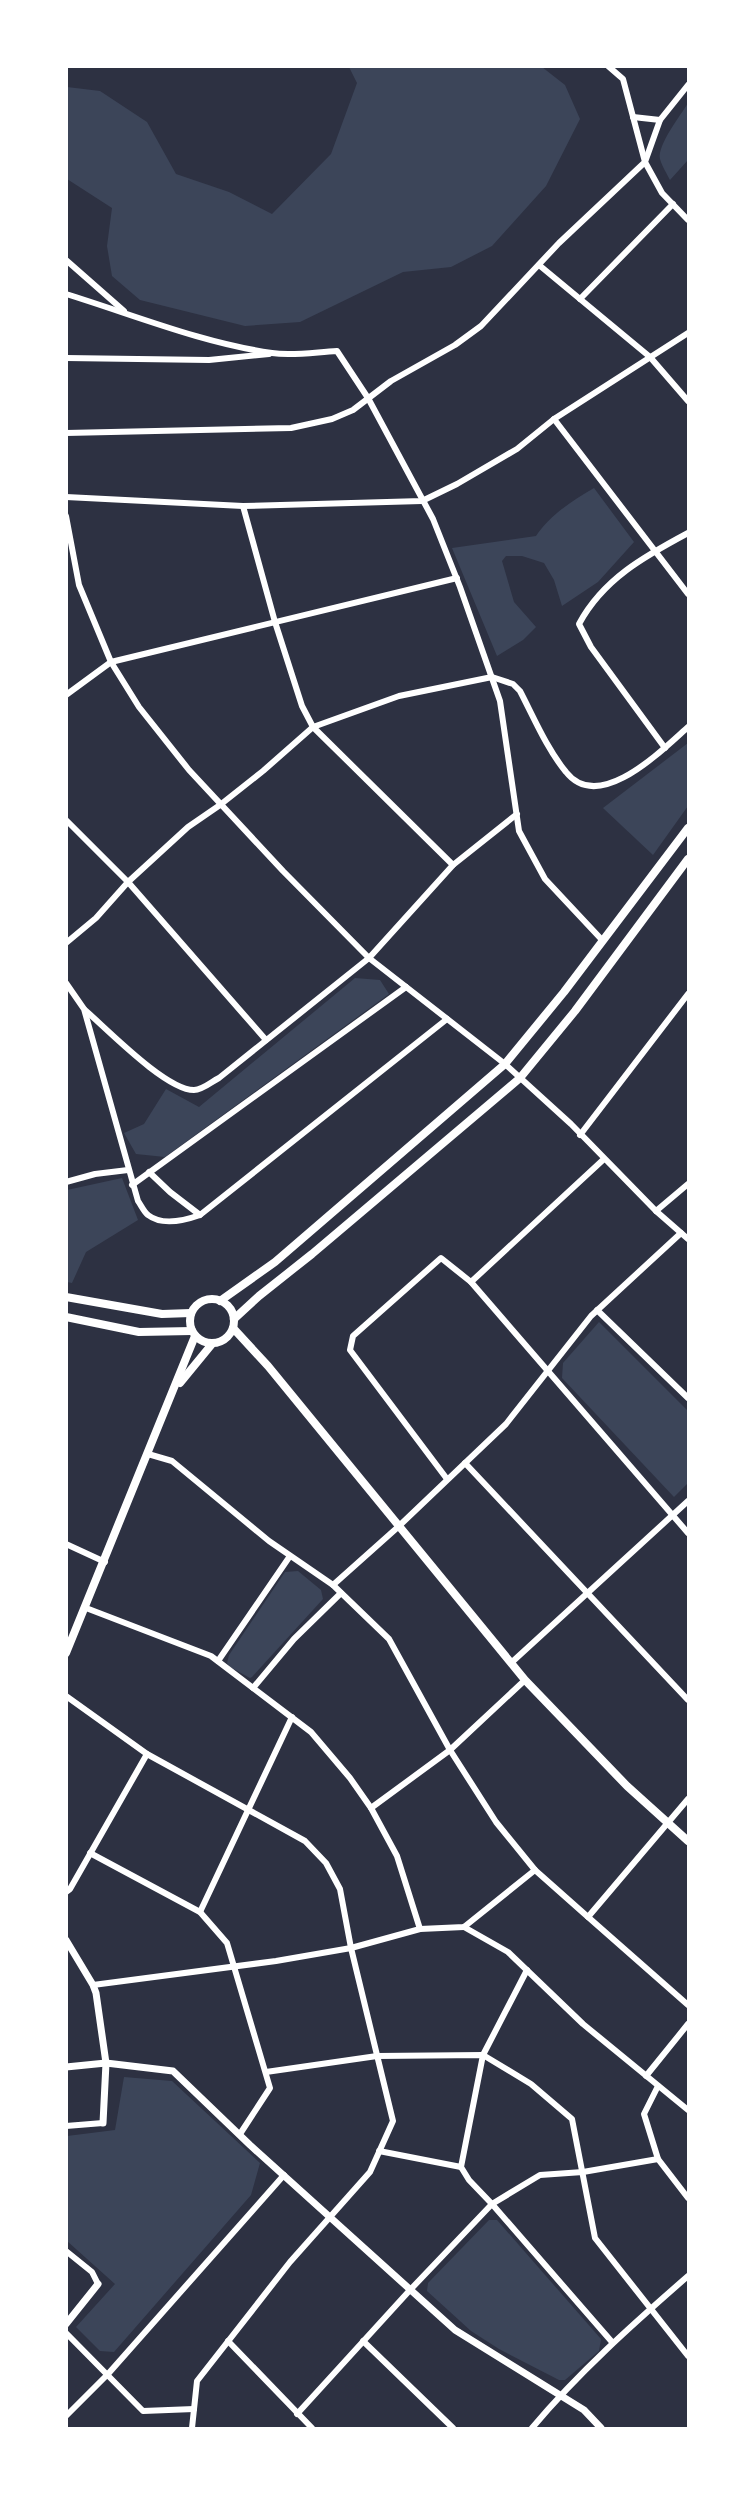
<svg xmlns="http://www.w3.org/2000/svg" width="755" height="2495" viewBox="0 0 755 2495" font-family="'Nunito Sans',sans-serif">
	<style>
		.green { fill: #3c4559 }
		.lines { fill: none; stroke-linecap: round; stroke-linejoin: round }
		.minor { stroke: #fff; stroke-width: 6 }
		.tertiary { stroke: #fff; stroke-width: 7 }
		.secondary { stroke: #fff; stroke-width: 8 }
	</style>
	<rect width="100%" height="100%" fill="#2d3142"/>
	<g class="green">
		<path d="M349,67H542L565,85L580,119L546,186L492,246L451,267L403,272L300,322L245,326L140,300L112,276L107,246L112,208L67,179V87L100,91L147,122L176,174L229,192L272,214L331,154L357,83Z"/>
		<path d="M688,103V160L670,180C667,174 662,166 660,159C657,145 681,115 688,103Z"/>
		<path d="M594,488L634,542L598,582L562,606L554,580L544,563L522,556H506L502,561L514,602L536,627L523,640L497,656L452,548L536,536C550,515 573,500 594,488Z"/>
		<path d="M688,743V806L653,855L603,808Z"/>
		<path d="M355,978L380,980L389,994L165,1157L136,1154L124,1133L144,1124L166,1089L199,1107Z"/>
		<path d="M122,1178L138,1220L86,1252L72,1283L67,1282V1190Z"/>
		<path d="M599,1322L688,1411V1483L674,1497L562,1378L563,1363Z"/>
		<path d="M298,1571L321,1590L323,1599L252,1677L250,1678L230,1667L227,1663L229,1655L285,1572Z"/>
		<path d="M124,2077L172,2081L260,2163L251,2195L114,2352L100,2351L76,2327L115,2284L67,2241V2136L115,2130Z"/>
		<path d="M489,2220H497L601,2339L599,2351L565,2380H559L499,2349L471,2331L427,2291L428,2283Z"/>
	</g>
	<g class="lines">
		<g class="minor">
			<path d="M688,85L660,120L645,162L662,193L688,220"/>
			<path d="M633,117L660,120"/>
			<path d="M66,260L124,311"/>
			<path d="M539,265L650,357L688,401"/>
			<path d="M66,294C134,315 202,343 272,353C293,356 316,352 337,351L368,398L433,519L460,587L500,701L519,831L545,879L603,941"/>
			<path d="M580,299L673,204"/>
			<path d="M66,358L209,360L269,354"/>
			<path d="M554,419L688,594"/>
			<path d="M66,433L291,428L332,419L353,410L391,381L455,345L481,326L559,243L645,162L623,79L608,66"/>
			<path d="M66,497L243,506L422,501L457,484L517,449L554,419L688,333"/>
			<path d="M243,506L275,622L302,706L313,727L453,865"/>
			<path d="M66,516L79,585L111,662L139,707L189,770L283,871L369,958L505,1064L571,1124L656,1211L688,1239"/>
			<path d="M66,695L111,662L457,578"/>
			<path d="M665,748L591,647L579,624C603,579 645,556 688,533"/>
			<path d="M66,820L128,882L266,1040"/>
			<path d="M66,943L96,918L128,882L188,827L220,805L263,771L313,727L399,696L492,677L513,684L520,691C534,718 547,749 566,772C599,814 661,751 688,727"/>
			<path d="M66,983L84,1009L138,1201C141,1205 144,1212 148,1215C162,1226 186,1220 200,1215L447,1019"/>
			<path d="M85,1010C108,1030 166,1090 194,1090C203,1090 211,1082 219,1078L369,958L453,865L517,814"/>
			<path d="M580,1135L688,994"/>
			<path d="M149,1172L170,1192L200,1215"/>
			<path d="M66,1182L95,1174L128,1170"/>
			<path d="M132,1185L406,987"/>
			<path d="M656,1211L688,1184"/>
			<path d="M471,1282L604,1159"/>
			<path d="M597,1310L688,1398"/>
			<path d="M148,1454L172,1461L269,1541L333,1585L398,1527L506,1424L591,1316L681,1233"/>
			<path d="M465,1463L688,1700"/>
			<path d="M447,1479L350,1350L353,1336L441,1258L471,1282L688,1533"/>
			<path d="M66,1544L105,1562"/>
			<path d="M333,1585L389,1639L450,1750L496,1822L535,1870L588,1917"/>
			<path d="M86,1608L211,1656L311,1732L350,1778L371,1808L397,1856L420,1929"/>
			<path d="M218,1661L290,1556"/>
			<path d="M511,1663L688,1501"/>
			<path d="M253,1688L294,1639L341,1593"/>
			<path d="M66,1696L147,1754L305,1841L326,1863L340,1889L351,1948L393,2121L370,2172L290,2262L197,2381L192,2428"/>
			<path d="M688,1799L588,1917L688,2005"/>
			<path d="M371,1808L450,1750L525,1680"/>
			<path d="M90,1853L200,1912L227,1943L270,2088L240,2134"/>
			<path d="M66,1892L70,1889L147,1754"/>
			<path d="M200,1912L292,1717"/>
			<path d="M464,1927L508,1952L583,2024L688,2110"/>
			<path d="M527,1970L483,2055L461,2167L469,2180L492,2204L612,2342"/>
			<path d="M93,1985L276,1961L351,1948L420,1929L464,1927L535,1870"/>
			<path d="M266,2072L377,2056L483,2055L531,2084L572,2119L595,2238L688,2356"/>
			<path d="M646,2076L688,2024"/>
			<path d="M658,2086L644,2114L658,2159L688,2198"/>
			<path d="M66,2126L103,2123"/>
			<path d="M379,2151L461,2167"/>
			<path d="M66,2251L92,2272L98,2284"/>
			<path d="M66,2333L143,2411L194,2409"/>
			<path d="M228,2341L312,2428"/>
			<path d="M363,2341L453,2428"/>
			<path d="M297,2414L410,2290L492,2204L540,2175L583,2172L658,2159"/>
			<path d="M66,2416L108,2374L284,2175"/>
			<path d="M532,2428C579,2372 633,2324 688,2276"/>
		</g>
		<g class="tertiary">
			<path d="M66,1940L93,1985L96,1993L106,2063L103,2123"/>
			<path d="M66,2067L106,2063L173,2071L250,2145L455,2330L584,2410L601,2428"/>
			<path d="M66,2324L98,2284"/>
		</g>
		<g class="secondary">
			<path d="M66,1297L162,1314L191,1313"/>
			<circle cx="212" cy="1321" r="22"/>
			<path d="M220,1301L275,1262L505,1064L564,992L688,828"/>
			<path d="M66,1317L139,1332L192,1331"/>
			<path d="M234,1319L259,1296L312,1254L520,1078L575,1011L688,859"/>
			<path d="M233,1328L268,1366L525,1680L627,1786L688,1841"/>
			<path d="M180,1383L212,1344"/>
			<path d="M66,1653L195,1336"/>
		</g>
	</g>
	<rect width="755" height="2495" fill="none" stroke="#ffffff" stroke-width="136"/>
</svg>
